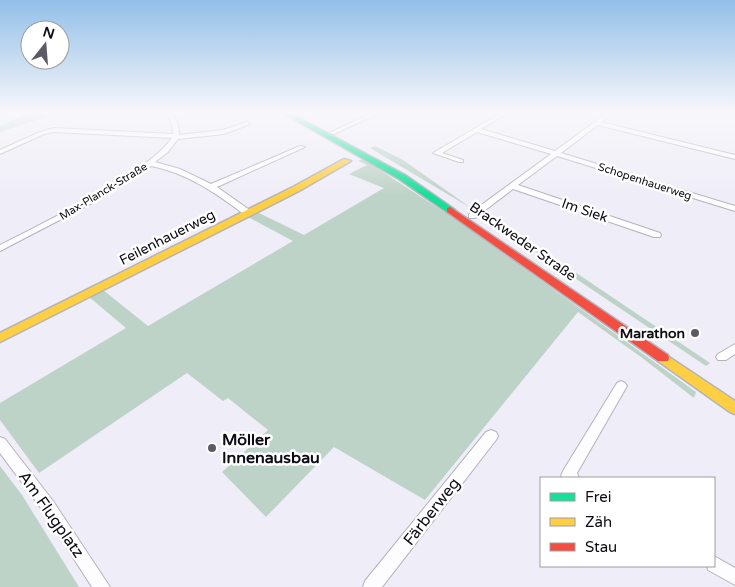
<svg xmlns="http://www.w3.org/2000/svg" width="735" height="587" viewBox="0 0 735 587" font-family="'Varela Round',sans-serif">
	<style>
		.forest { fill: #bed3c7 }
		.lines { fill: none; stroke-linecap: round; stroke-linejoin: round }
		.street-casing { stroke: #b4b3bc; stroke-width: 2 }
		.fast-casing { stroke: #b4b3bc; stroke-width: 3 }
		.slow-casing { stroke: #b4b3bc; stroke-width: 3 }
		.jam-casing { stroke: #b4b3bc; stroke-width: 3 }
		.street { fill: #fdfcfe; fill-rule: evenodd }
		.fast { fill: #16e098; fill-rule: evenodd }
		.slow { fill: #ffcf43; fill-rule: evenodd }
		.jam { fill: #f24e42; fill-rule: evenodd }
		.poi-dot { fill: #5c5a63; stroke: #fff; stroke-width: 2 }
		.labels { text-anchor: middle; stroke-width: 5; stroke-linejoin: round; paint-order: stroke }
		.far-street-label { font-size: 11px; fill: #0d0b14; stroke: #fff }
		.street-label { font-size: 14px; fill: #0d0b14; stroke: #fff }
		.poi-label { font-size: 14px; font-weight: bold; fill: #0d0b14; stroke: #fff; text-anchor: end }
		.near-poi-label { font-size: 16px; font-weight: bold; fill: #0d0b14; stroke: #fff; text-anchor: start }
		.near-street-label { font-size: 16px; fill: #0d0b14; stroke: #fff }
	</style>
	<rect width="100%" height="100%" fill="#efedf7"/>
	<g class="forest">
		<path d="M28,113H58L0,132V126Z"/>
		<path d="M375,146L403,160L471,208L370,148Z"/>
		<path d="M363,159L461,223L696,392L694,398L641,357L578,312L425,500L334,447L266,517L222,472L268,430L228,398L223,401L187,373L39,473L0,420V403L126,328L89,297L103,290L148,326L293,241L248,217L257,212L304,235L384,188L349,174L367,165L358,161Z"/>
		<path d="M481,215L566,266L710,363L706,366Z"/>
		<path d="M0,466L22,495L79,587H0Z"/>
	</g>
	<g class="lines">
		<g class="street-casing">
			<g id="street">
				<path d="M167,113H173L178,125L179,135L223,130L247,122L250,124L224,134L178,139L168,152L155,162L180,169L211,184L300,146L305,147L217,187L251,211V215H245C216,193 187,173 151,166L98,200L0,251V245C36,227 71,209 106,189C130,174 155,160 172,138L54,132L44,134L0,154V150L40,132L54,128L173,134L172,125Z"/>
				<path d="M372,113H379L334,134L329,133Z"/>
				<path d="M501,113H508L481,129L555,151L607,113H613L601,122L735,155V159L598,125L561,153L735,206V211L557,156L518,185L660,233L661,235L660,237H654L513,189L475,218H469V214L551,154L477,132L442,153L463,160V162H459L433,153Z"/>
				<path d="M735,344V354L726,360H718L716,357L718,354Z"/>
				<path d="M621,381L625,383L627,386L577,473L579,478H562L561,476L563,471L617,383Z"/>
				<path d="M491,430L496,432L498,436L496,440L382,587H363L365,581L486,432Z"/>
				<path d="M0,437L5,439L53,501L110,587H92L43,511L0,453Z"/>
				<path d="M714,556L735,568V585L708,570L707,566H714Z"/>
			</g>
		</g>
		<g class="fast-casing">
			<path id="fast" d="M283,113H290L405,175L455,210L450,213L447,212L399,179Z"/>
		</g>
		<g class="slow-casing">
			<g id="slow">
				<path d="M344,159L351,161L299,191L0,342V333L293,187Z"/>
				<path d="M663,353L735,401V414L730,412L658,361L657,358L658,355Z"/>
			</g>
		</g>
		<g class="jam-casing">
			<path id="jam" d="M450,207L668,355L669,358L668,361H658L447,212V208Z"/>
		</g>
		<use href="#street" class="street"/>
		<use href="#fast" class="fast"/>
		<use href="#slow" class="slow"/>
		<use href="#jam" class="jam"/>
	</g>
	<linearGradient id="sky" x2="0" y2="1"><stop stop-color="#93bfe8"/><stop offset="0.58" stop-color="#f8f7fb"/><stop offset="1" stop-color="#f8f7fb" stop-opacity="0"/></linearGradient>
	<rect width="735" height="195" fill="url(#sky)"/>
	<g class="poi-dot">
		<circle cx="695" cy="333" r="5"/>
		<circle cx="212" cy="448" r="5"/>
	</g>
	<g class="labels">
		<g class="far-street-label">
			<text transform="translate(645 181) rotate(18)" y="4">Schopenhauerweg</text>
			<text transform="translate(103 191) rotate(-31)" y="4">Max-Planck-Straße</text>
		</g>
		<g class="street-label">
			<text transform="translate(585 210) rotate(19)" y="5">Im Siek</text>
			<text transform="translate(167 237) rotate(-27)" y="5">Feilenhauerweg</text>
			<text transform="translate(523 241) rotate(35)" y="5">Brackweder Straße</text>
		</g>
		<g class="poi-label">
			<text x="685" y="338">Marathon</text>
		</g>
		<g class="near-poi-label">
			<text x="222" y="445">Möller<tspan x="222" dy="18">Innenausbau</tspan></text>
		</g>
		<g class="near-street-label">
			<text transform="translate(431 511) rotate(-52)" y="6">Färberweg</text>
			<text transform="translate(52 514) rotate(55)" y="6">Am Flugplatz</text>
		</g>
	</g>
	<rect x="540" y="477" width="175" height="90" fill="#ffffff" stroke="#9e9da1"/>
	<rect x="550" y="493" width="25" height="8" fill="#16e098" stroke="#9e9da1"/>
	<text x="585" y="502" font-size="15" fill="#0d0b14">Frei</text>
	<rect x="550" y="518" width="25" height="8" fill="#ffcf43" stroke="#9e9da1"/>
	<text x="585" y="527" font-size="15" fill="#0d0b14">Zäh</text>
	<rect x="550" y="543" width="25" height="8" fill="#f24e42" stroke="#9e9da1"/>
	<text x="585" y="552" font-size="15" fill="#0d0b14">Stau</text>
	<g transform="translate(45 45) rotate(17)"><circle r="24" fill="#ffffff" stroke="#9e9da1"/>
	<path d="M0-4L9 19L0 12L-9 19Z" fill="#5c5a63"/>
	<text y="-8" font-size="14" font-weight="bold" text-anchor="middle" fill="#0d0b14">N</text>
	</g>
</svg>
